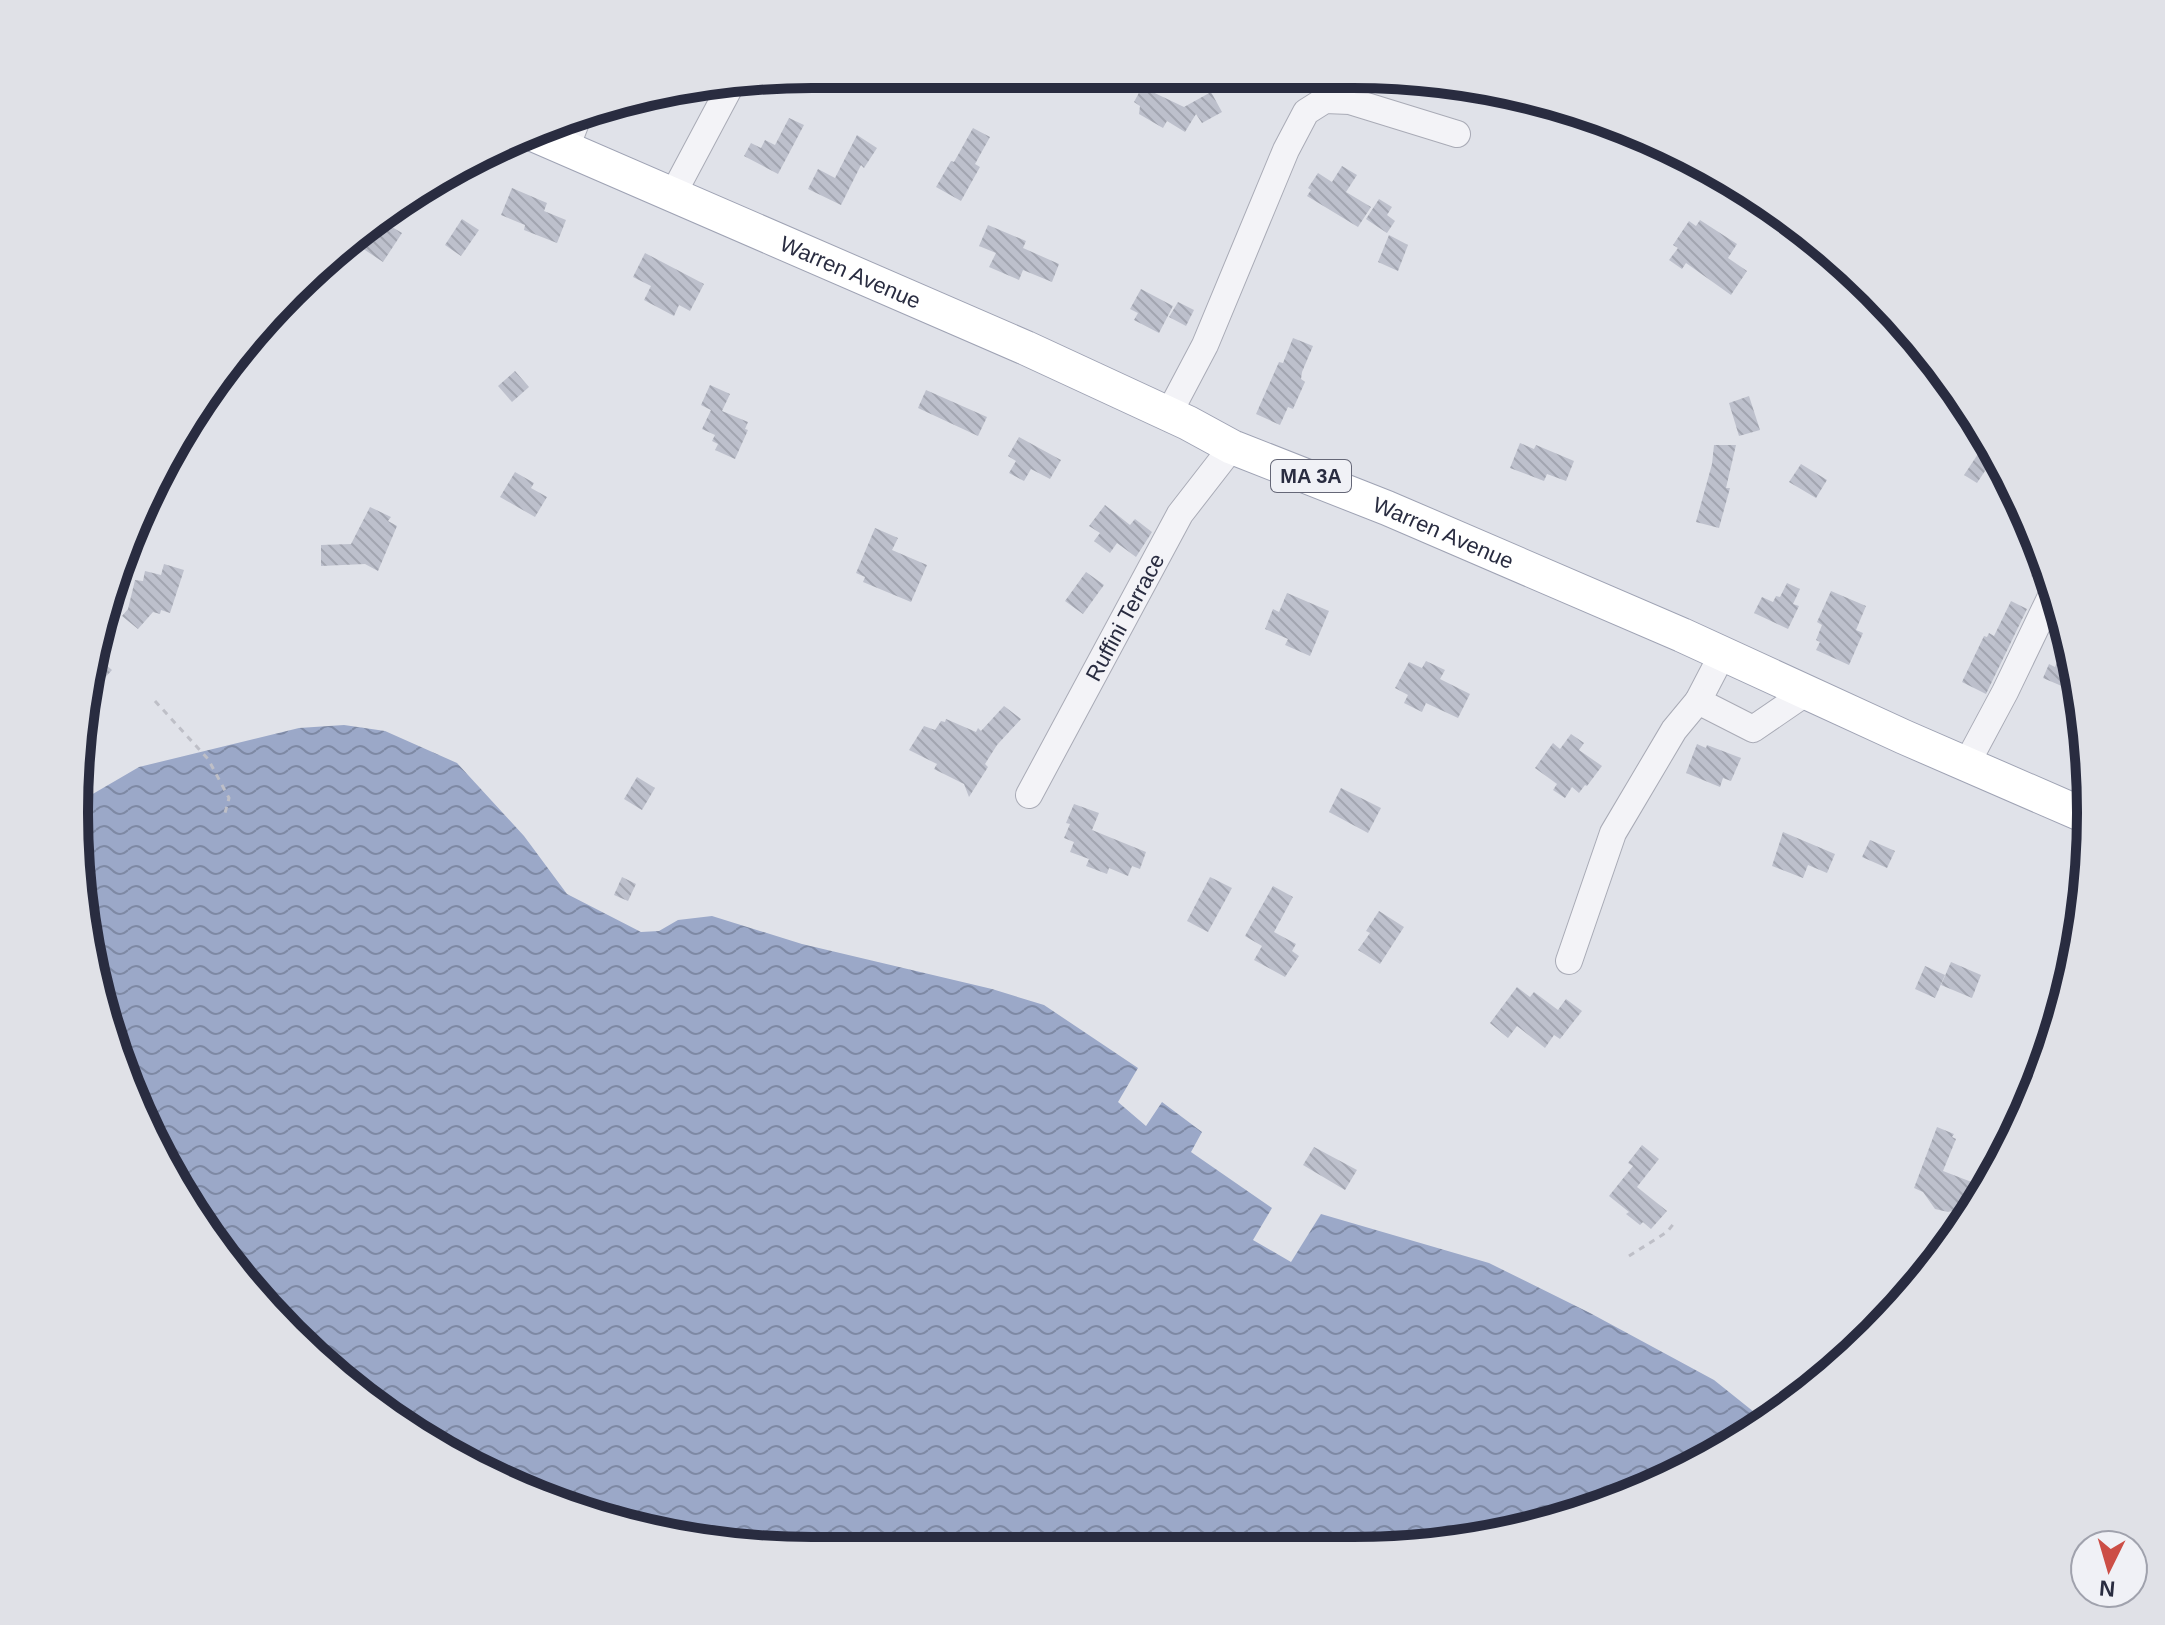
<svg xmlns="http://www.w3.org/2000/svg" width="2165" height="1625" viewBox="0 0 2165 1625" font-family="Arial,sans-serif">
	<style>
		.water { fill: url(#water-waves) }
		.building { fill: url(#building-back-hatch) }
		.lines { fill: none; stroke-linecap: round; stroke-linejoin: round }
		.minor-casing { stroke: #a9abb6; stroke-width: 28 }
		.major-casing { stroke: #9fa3b4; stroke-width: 36 }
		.path { stroke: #bebfc7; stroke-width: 3; stroke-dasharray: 6 6; stroke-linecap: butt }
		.minor { stroke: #f3f3f7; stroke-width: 26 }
		.major { stroke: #fff; stroke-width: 34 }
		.labels { text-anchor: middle; stroke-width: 6; stroke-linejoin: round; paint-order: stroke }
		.shield { fill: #f0f1f6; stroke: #656777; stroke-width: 2 }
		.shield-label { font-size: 20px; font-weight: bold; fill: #292c40 }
		.street-label { font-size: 22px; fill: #292c40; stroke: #f0f1f6 }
		.rim { fill: none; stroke: #292c40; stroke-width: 10 }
	</style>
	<defs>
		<pattern id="water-waves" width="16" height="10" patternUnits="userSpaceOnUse" patternTransform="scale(2)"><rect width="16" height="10" fill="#9ba8c8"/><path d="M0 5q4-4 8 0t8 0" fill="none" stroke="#7e89a4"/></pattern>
		<pattern id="building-back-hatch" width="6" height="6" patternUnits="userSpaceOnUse" patternTransform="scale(2)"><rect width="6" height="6" fill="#bdc0cc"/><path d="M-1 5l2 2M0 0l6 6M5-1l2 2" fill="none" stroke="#a2a5b0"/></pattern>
	</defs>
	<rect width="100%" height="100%" fill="#e0e2e9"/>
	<path class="water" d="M344,725L385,731L457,763L524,836L567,894L641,932L659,931L678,920L712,916L802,944L992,989L1044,1005L1138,1068L1118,1102L1146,1126L1162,1102L1202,1132L1191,1152L1272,1208L1253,1240L1291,1262L1321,1214L1489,1263L1590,1313L1714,1380L1764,1420L1635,1495L1449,1545L764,1549L576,1512L444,1452L326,1368L226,1262L130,1095L76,861L79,802L139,767L299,728Z"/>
	<g class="building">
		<path d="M1142,87L1184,107L1211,92L1222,112L1202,123L1196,114L1185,132L1167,121L1163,128L1139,114L1140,106L1134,102Z"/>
		<path d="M789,118L804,125L778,174L744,156L751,143L761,148L765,140L775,145Z"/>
		<path d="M973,128L990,137L975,164L980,167L961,201L936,187L951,161L954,162Z"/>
		<path d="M857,135L877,148L864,168L861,165L841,205L808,189L818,169L835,178Z"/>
		<path d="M1342,166L1357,175L1346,192L1371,207L1358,227L1307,196L1311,190L1308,188L1318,173L1332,182Z"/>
		<path d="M512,188L547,203L544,211L566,220L557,243L524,230L525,225L501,215Z"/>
		<path d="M1379,199L1392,207L1387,215L1395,221L1387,233L1366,219Z"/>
		<path d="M462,219L479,230L461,256L445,245Z"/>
		<path d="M1700,220L1737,244L1728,258L1747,271L1731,295L1686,263L1682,269L1669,260L1678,248L1673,245L1689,221L1696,226Z"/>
		<path d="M385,223L402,233L383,262L353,242L376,225L381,228Z"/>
		<path d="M988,225L1026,241L1023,248L1059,264L1052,282L1023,270L1019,280L989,267L996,253L979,246Z"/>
		<path d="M1389,235L1408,245L1398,271L1378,262Z"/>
		<path d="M645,253L704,284L690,311L679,305L674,316L644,300L651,286L633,277Z"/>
		<path d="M1141,289L1173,306L1159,333L1134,320L1138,313L1130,309Z"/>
		<path d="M1178,302L1194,310L1186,326L1169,317Z"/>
		<path d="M1293,338L1313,346L1302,372L1301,379L1305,382L1293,409L1288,407L1280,425L1256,414L1279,362L1283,363Z"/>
		<path d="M515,371L529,387L512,402L498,386Z"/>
		<path d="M710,385L730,394L722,411L748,422L745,429L748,430L735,459L715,450L718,444L712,441L715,435L702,429L711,410L701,405Z"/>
		<path d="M926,390L987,417L978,436L918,408Z"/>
		<path d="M1749,396L1760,430L1739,436L1729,403Z"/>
		<path d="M1019,437L1061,460L1050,479L1031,469L1024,481L1009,473L1016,461L1008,456Z"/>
		<path d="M1520,443L1534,449L1536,445L1574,461L1566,481L1547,474L1544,481L1510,468Z"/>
		<path d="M1714,445H1736L1726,488H1730L1719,528L1696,522L1712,464Z"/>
		<path d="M1982,448L1995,456L1977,483L1964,475Z"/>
		<path d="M1801,464L1827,480L1816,498L1789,482Z"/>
		<path d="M515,472L534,483L531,488L547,497L535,517L500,497Z"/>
		<path d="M1105,505L1130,525L1135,519L1152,532L1136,557L1117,543L1110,553L1094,541L1100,533L1089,526Z"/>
		<path d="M370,507L391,517L388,521L397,526L378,571L365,564L321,566V545L351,544Z"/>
		<path d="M875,528L898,538L892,550L927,565L911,602L863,582L865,577L856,573Z"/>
		<path d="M2042,557L2049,575L2041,582L2031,576Z"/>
		<path d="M164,564L184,570L170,613L161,610L160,614L153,612L138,629L122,616L128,609L135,580L143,581L145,571L161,575Z"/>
		<path d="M1086,572L1104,585L1083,614L1065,601Z"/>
		<path d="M1787,583L1800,589L1793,604L1799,606L1788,629L1754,613L1762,597L1773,602L1776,596L1780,597Z"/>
		<path d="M1831,591L1866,606L1856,630L1863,633L1849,665L1816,650L1820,642L1816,640L1822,625L1817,622Z"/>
		<path d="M1287,593L1329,611L1310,656L1285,645L1288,639L1265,629L1273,609L1279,612Z"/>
		<path d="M2011,601L2027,609L1986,694L1962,682L1984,636L1987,637L1989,633L1994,636Z"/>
		<path d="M2068,636L2076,682L2078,693L2043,678L2049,664L2055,667Z"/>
		<path d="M93,654L112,670L103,680L90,720L85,719L88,669Z"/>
		<path d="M1426,661L1445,670L1440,679L1470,694L1458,718L1426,703L1422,712L1404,703L1408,695L1395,688L1409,662L1422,668Z"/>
		<path d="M1004,706L1021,719L997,745L985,764L988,767L969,797L964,784L934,769L937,764L909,750L924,726L935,730L941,721L945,722L946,719L976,732L978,728L981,731Z"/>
		<path d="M1571,734L1584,743L1579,750L1602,766L1587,786L1585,785L1579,793L1572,787L1565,798L1553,790L1557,784L1535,768L1553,743L1560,749Z"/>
		<path d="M1697,744L1706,748L1707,745L1741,758L1731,781L1723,778L1720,787L1686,773Z"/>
		<path d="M637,777L655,788L642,810L624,799Z"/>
		<path d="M1341,788L1381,808L1368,833L1329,812Z"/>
		<path d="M1074,804L1099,813L1092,830L1146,852L1140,869L1132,866L1128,876L1109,868L1107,874L1086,866L1089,859L1070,852L1074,842L1064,838L1070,824L1066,823Z"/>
		<path d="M1783,832L1835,854L1827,873L1808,865L1803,878L1772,866Z"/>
		<path d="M1870,840L1895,851L1887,868L1862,857Z"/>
		<path d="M622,877L636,884L628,901L614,895Z"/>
		<path d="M1210,877L1232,888L1208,932L1187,921Z"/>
		<path d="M1273,886L1293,897L1274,932L1296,944L1292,951L1299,956L1285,977L1254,960L1262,946L1245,936Z"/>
		<path d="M1379,911L1404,927L1380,964L1358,950L1370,933L1366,931Z"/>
		<path d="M1951,962L1981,975L1972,998L1941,985Z"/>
		<path d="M1925,966L1945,975L1935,998L1915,989Z"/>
		<path d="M1517,987L1530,997L1534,992L1558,1010L1566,999L1582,1011L1560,1039L1554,1035L1545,1048L1517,1026L1508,1038L1490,1023Z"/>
		<path d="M1937,1127L1954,1134L1952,1137L1956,1139L1943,1171L1982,1186L1971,1211L1963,1208L1948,1212L1935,1209L1923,1192L1914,1188Z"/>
		<path d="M1642,1145L1659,1159L1637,1187L1667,1211L1651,1229L1643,1222L1640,1225L1626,1214L1629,1212L1609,1196L1633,1166L1628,1163Z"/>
		<path d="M1314,1147L1357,1170L1345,1190L1303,1165Z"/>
	</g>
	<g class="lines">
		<g class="minor-casing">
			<g id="minor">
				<path d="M566,148L578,117"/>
				<path d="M673,194L731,85"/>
				<path d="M1168,415L1205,345L1286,150L1306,112L1325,100L1350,101L1457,134"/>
				<path d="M1723,653L1698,701L1753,729L1807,692"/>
				<path d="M1967,763L2005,692L2054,590"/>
				<path id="s1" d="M1029,795L1180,514L1232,447"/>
				<path d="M1569,961L1613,833L1674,730L1698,701"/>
			</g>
		</g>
		<g class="major-casing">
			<g id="major">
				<path id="s2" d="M535,135L1026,348L1188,423L1232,447L1387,508L1682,635L1904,737L2088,817"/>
			</g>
		</g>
		<g class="path">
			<path d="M155,701L208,759L229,798L225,813"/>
			<path d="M1629,1256L1667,1232L1675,1222"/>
		</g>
		<use href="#minor" class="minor"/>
		<use href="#major" class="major"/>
	</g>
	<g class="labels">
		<rect class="shield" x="1271" y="460" width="80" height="32" rx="6"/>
		<g class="shield-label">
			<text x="1311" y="483">MA 3A</text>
		</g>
		<g class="street-label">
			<text dy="8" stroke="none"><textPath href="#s2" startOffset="344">Warren Avenue</textPath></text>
			<text dy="8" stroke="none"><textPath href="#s2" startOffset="992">Warren Avenue</textPath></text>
			<text dy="8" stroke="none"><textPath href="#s1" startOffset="202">Ruffini Terrace</textPath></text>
		</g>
	</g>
	<path d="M0 0H2165V1625H0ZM812 88H1353A724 724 0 0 1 2077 812V813A724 724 0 0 1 1353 1537H812A724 724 0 0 1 88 813V812A724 724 0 0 1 812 88Z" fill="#e0e1e7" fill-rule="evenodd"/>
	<path class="rim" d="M812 88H1353A724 724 0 0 1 2077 812V813A724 724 0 0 1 1353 1537H812A724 724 0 0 1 88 813V812A724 724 0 0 1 812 88Z"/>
	<g transform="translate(2109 1569) rotate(185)"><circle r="38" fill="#f0f1f6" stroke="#a0a2ad" stroke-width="2"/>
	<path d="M0-6L14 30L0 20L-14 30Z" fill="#cc4e46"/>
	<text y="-12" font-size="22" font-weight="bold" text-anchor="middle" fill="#292c40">N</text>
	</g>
</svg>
